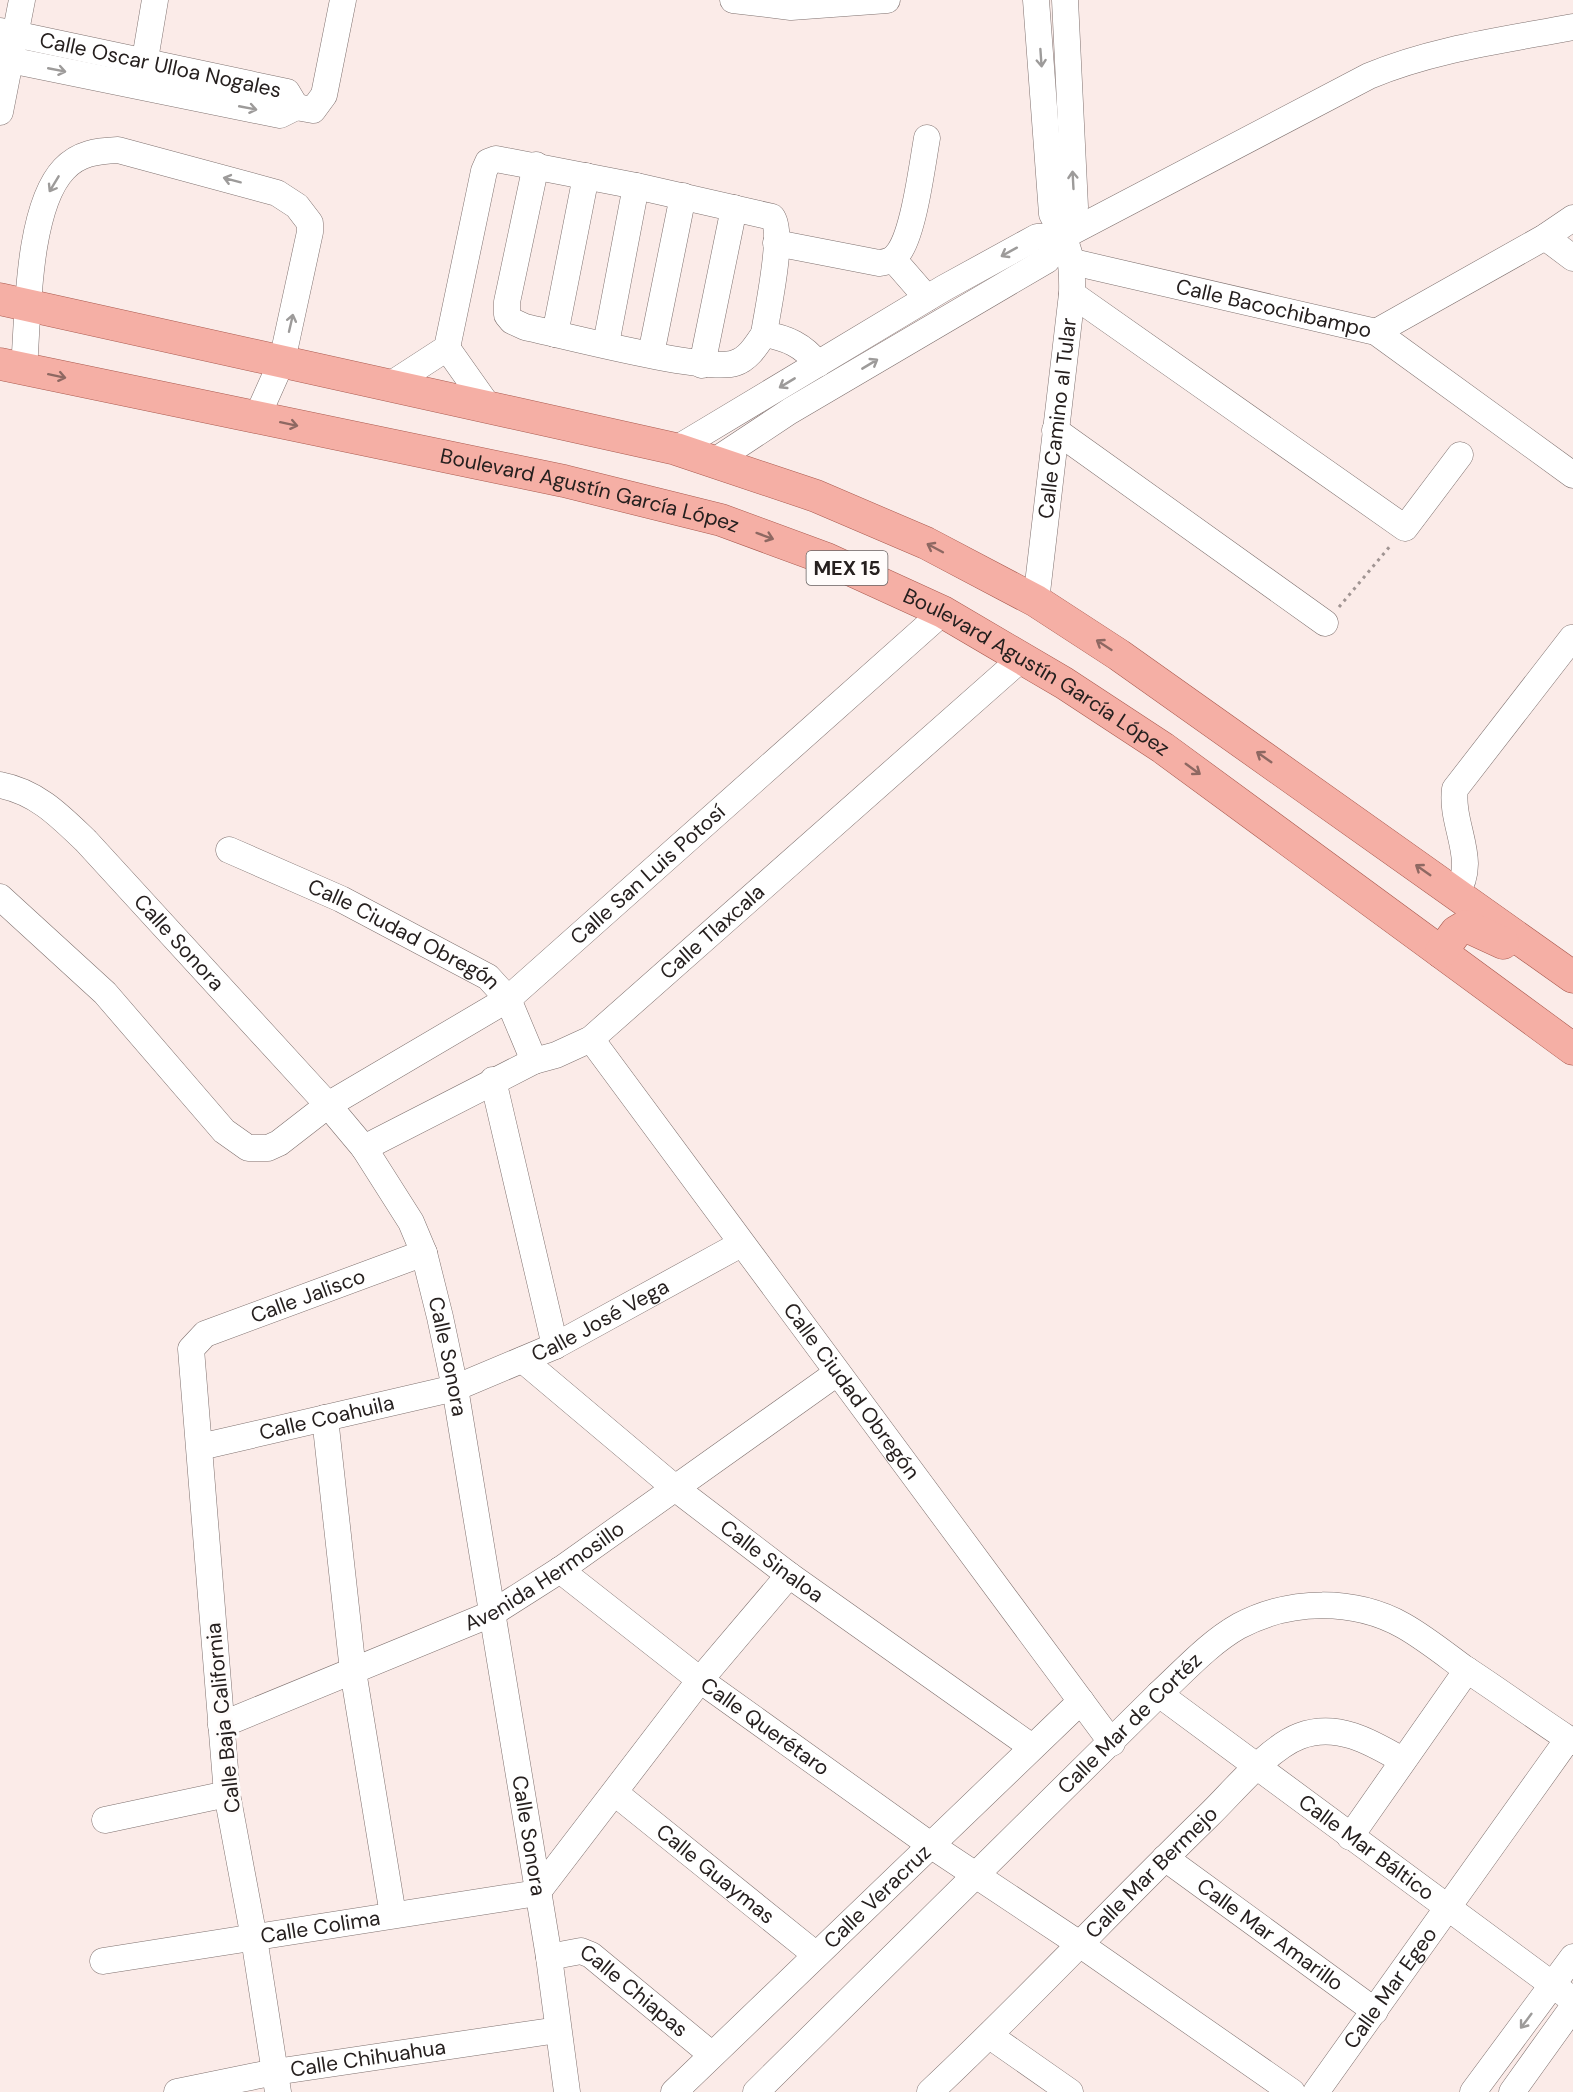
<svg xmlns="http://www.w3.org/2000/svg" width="1573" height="2092" viewBox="0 0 1573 2092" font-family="'DM Sans',sans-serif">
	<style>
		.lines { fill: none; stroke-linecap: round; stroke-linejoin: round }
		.minor-casing { stroke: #7f716f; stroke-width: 27 }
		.major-casing { stroke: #a95a4f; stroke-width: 33 }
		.path { stroke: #a09492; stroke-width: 3; stroke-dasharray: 3 4.5; stroke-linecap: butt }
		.minor { stroke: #fff; stroke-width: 26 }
		.major { stroke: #f5afa5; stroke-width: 32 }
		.oneway { stroke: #9d9b9a }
		.oneway2 { stroke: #8e6862 }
		.labels { text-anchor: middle; stroke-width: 6; stroke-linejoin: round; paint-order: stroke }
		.shield { fill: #fffcfb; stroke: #676261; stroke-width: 1.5 }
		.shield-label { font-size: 20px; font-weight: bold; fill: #26201f }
		.street-label { font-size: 21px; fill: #26201f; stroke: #fffcfb }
	</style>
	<rect width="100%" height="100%" fill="#fbebe8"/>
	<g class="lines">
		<g class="minor-casing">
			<g id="minor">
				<path d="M733,0L791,7L887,0"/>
				<path id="s1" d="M0,31L287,92L296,107"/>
				<path d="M0,58L280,115L296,107"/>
				<path d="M142,77L155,0"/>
				<path d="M296,107L313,110L324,95L343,0"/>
				<path d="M0,112L22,0"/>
				<path d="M536,165L507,302V315L512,321L525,327C562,335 707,373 735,363C748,359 756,346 764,334"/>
				<path d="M1545,237L1573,258"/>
				<path d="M776,243L879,263C888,262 894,260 899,252C914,231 922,166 927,138"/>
				<path d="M893,259L927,298"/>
				<path id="s2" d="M1073,262L1376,332L1573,475"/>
				<path d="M1072,294L1405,528L1460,455"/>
				<path d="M1376,332L1545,237L1573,218"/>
				<path d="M555,334L586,176"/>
				<path d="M606,344L636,186"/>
				<path d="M447,348L488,406"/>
				<path d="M651,354L683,196"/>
				<path d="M702,365L734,208"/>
				<path d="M24,369C28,317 27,208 64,169C79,153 97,151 118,150L277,193L297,206L310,223V232L282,361L257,417"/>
				<path d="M390,385L447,348L484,171L488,162L496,159L636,186L772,217C785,233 767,312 764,334C787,338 803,345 818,364"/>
				<path d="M1055,430L1325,623"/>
				<path d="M676,449L944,288L1037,237L1064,236L1369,76C1434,49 1504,40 1573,27"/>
				<path d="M713,462L790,411L1047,260L1064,236L1075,207L1065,0"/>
				<path id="s3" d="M1036,601L1072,294C1073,258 1069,245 1052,214L1036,0"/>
				<path id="s4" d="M0,785C37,792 60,816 86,841L328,1105L364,1148L411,1222L424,1253L440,1317L455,1388L549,1957L567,2092"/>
				<path id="s5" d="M229,850L341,899L488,977L508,999L534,1061"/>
				<path d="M1456,893C1479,861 1450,825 1455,789L1572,638"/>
				<path id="s6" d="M0,897L105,993L224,1131L248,1148H268L279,1143L328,1105L508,999L943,612"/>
				<path id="s7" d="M591,1039L1112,1743"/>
				<path d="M493,1080L555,1346"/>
				<path id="s8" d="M364,1148L534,1061L556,1055L591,1039L1022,658"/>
				<path id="s9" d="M523,1360L675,1488L789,1575L1032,1747"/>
				<path d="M325,1418L353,1671L393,1915"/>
				<path id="s10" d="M200,1447L455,1388L555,1346L741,1244"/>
				<path id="s11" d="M560,1570L700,1680L929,1844L1081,1945L1292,2092"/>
				<path id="s12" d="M1159,1694L1573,2000"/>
				<path id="s13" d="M221,1725L491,1614L560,1570L837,1373"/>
				<path id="s14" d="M615,1793L815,1954"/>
				<path d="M105,1820L227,1794"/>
				<path d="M1350,1837L1467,1670"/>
				<path id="s15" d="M1165,1858L1375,2011"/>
				<path id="s16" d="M549,1957L581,1951L591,1955L711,2054"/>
				<path id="s17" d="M103,1961L537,1893L700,1680L789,1575"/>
				<path d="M990,2036L1070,2092"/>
				<path id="s18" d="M177,2092L275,2072L558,2030"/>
				<path id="s19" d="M278,2092L254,1938L227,1794L191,1349L205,1334L424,1253"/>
				<path id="s20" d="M674,2092L1081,1701"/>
				<path id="s21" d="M756,2092L1159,1694C1184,1671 1209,1643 1239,1626C1290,1599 1354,1598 1404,1626C1425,1638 1445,1654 1464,1668C1501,1692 1536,1718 1573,1742"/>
				<path id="s22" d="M930,2092C1025,2003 1114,1907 1208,1816C1233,1792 1268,1748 1300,1736C1337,1722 1371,1742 1402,1760"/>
				<path id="s23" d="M1316,2092L1568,1739"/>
				<path d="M1473,2092L1573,1957"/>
				<path d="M1512,2092L1573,2007"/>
			</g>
		</g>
		<g class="major-casing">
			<g id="major">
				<path d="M0,299L676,449L816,496L926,543L1036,601L1119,655L1573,977"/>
				<path id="s24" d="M0,364L564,481L721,520L827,559L943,612L1064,683L1163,748L1573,1049"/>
				<path d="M1441,952L1456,932L1466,926L1503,943"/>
			</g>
		</g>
		<path class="path" d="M1339,607L1391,545"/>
		<use href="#minor" class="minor"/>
		<use href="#major" class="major"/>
	</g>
	<defs><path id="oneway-shaft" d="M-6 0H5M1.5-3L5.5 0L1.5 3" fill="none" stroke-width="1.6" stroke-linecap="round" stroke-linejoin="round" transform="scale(1.5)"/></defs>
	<g class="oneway">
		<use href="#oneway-shaft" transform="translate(1041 58) rotate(86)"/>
		<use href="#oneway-shaft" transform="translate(57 70) rotate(11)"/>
		<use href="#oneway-shaft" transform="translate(248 108) rotate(11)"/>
		<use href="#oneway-shaft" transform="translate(232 180) rotate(-165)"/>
		<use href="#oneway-shaft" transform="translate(1073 180) rotate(-93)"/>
		<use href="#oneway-shaft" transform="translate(54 184) rotate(121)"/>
		<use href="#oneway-shaft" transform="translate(1009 252) rotate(151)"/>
		<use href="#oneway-shaft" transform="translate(291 323) rotate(-77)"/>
		<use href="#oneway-shaft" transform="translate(870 364) rotate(-31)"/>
		<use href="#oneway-shaft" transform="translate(787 383) rotate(149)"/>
		<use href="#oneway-shaft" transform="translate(1526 2021) rotate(127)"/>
	</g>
	<g class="oneway2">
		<use href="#oneway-shaft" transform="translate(57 376) rotate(12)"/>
		<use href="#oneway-shaft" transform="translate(289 424) rotate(12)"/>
		<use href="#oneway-shaft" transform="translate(765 536) rotate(20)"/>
		<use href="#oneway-shaft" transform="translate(935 548) rotate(-152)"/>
		<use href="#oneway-shaft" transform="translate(1104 645) rotate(-147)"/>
		<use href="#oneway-shaft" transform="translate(1264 757) rotate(-145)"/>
		<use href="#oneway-shaft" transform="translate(1193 769) rotate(36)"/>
		<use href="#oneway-shaft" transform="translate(1423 870) rotate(-145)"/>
	</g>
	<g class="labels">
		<rect class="shield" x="806.5" y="551" width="81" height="34" rx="4.5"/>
		<g class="shield-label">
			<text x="847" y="575">MEX 15</text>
		</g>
		<g class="street-label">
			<text dy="7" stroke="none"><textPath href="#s1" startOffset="164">Calle Oscar Ulloa Nogales</textPath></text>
			<text dy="7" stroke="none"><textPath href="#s2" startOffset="206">Calle Bacochibampo</textPath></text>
			<text dy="7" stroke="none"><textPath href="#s3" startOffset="184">Calle Camino al Tular</textPath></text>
			<text dy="7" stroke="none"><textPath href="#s24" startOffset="603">Boulevard Agustín García López</textPath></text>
			<text dy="7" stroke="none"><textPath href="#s24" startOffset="1089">Boulevard Agustín García López</textPath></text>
			<text dy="7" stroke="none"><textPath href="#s6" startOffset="844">Calle San Luis Potosí</textPath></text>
			<text dy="7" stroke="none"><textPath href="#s8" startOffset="414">Calle Tlaxcala</textPath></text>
			<text dy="7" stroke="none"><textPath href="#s5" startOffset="194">Calle Ciudad Obregón</textPath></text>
			<text dy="7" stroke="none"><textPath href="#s4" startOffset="242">Calle Sonora</textPath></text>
			<text dy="7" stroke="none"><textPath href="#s19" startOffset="879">Calle Jalisco</textPath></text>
			<text dy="7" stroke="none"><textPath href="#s10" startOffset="422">Calle José Vega</textPath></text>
			<text dy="7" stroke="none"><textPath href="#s4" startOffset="746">Calle Sonora</textPath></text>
			<text dy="7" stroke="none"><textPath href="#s7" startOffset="438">Calle Ciudad Obregón</textPath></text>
			<text dy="7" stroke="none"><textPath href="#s10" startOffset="130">Calle Coahuila</textPath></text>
			<text dy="7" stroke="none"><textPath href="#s9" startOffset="320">Calle Sinaloa</textPath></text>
			<text dy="7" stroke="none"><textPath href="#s13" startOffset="357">Avenida Hermosillo</textPath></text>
			<text transform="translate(223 1718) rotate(-96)" y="7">Calle Baja California</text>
			<text dy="7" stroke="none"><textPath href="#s21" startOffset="525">Calle Mar de Cortéz</textPath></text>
			<text dy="7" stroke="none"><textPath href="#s11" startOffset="258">Calle Querétaro</textPath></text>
			<text dy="7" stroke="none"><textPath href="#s4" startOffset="1232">Calle Sonora</textPath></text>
			<text dy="7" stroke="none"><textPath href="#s12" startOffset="258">Calle Mar Báltico</textPath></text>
			<text dy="7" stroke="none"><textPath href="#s22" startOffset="312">Calle Mar Bermejo</textPath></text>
			<text dy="7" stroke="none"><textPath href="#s14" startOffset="129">Calle Guaymas</textPath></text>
			<text dy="7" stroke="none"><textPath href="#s20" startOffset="282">Calle Veracruz</textPath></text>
			<text dy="7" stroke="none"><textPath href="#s17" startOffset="220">Calle Colima</textPath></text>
			<text dy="7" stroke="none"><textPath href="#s15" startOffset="130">Calle Mar Amarillo</textPath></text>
			<text dy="7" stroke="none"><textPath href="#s23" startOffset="128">Calle Mar Egeo</textPath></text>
			<text dy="7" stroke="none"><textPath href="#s16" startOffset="99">Calle Chiapas</textPath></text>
			<text dy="7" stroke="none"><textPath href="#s18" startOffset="194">Calle Chihuahua</textPath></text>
		</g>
	</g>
</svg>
